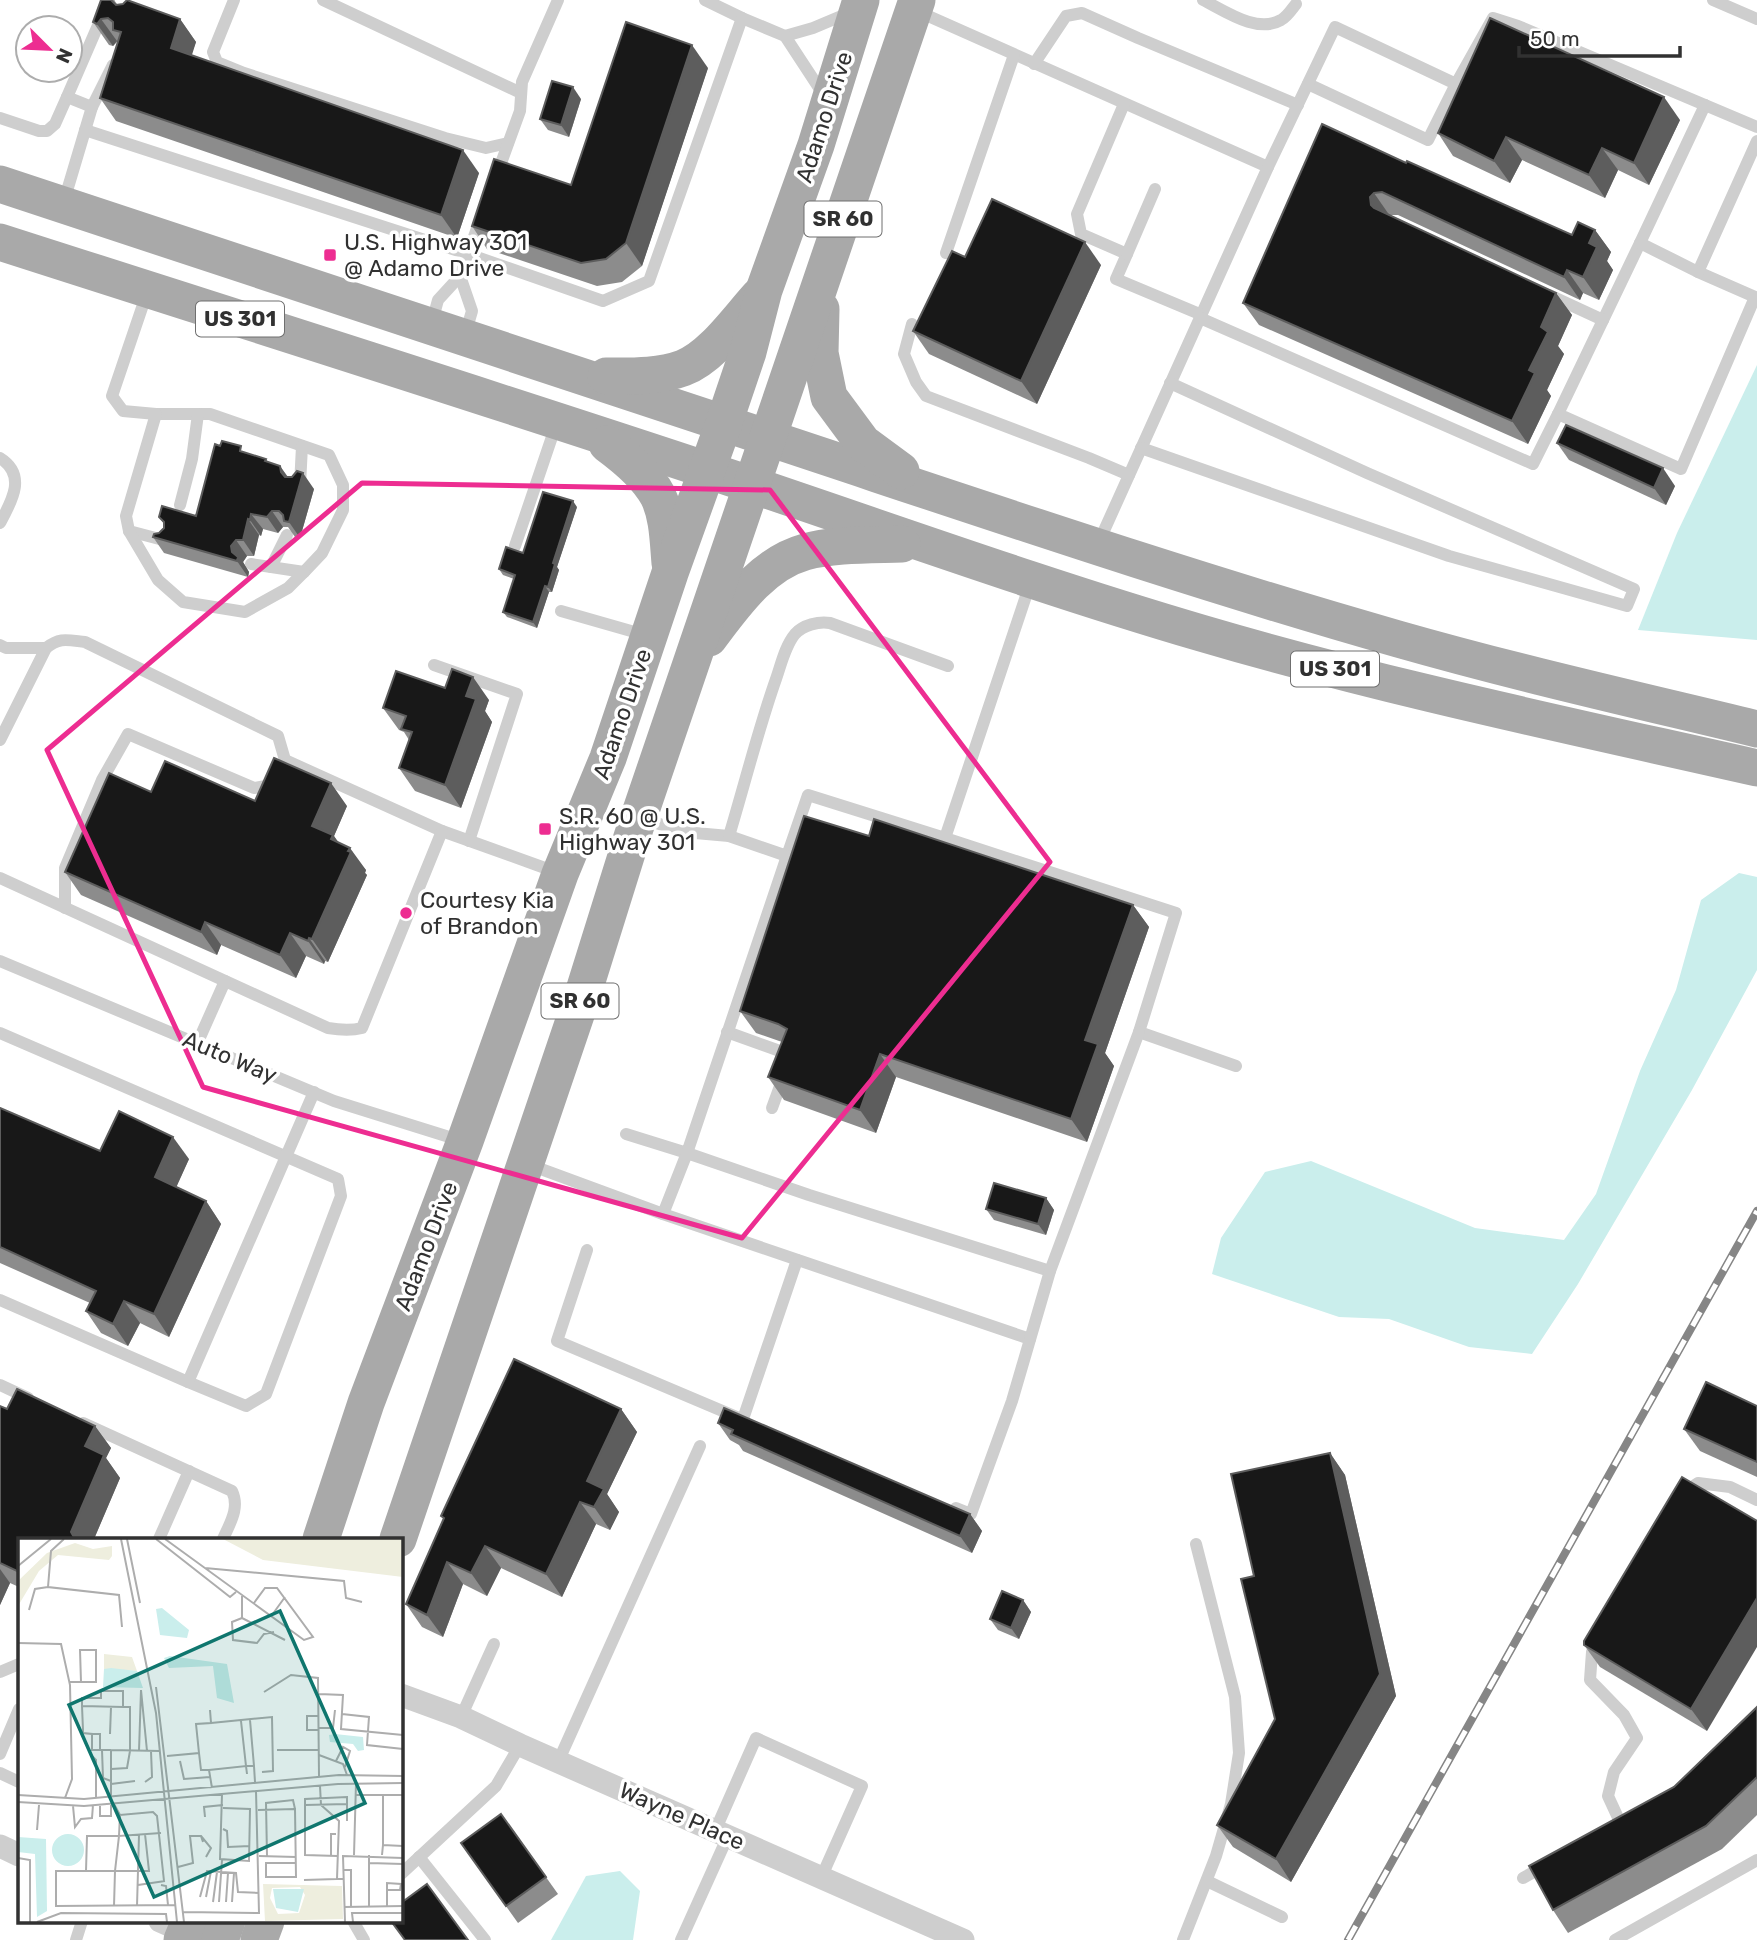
<svg xmlns="http://www.w3.org/2000/svg" width="1757" height="1940" viewBox="0 0 1757 1940" font-family="Rubik,sans-serif">
	<style>
		.water { fill: #caeeec }
		.lines { fill: none; stroke-linecap: round; stroke-linejoin: round }
		.lane { stroke: #cecece; stroke-width: 12 }
		.street { stroke: #cecece; stroke-width: 23 }
		.primary { stroke: #a9a9a9; stroke-width: 37 }
		.rail-casing { stroke: #868686; stroke-width: 8 }
		.rail { stroke: #fff; stroke-width: 5; stroke-dasharray: 16; stroke-linecap: butt }
		.wall { fill: #8c8c8c }
		.shaded-wall { fill: #5d5d5d }
		.building { fill: #181818; stroke: #5d5d5d; stroke-width: 2 }
		.marked { fill: none; stroke: #ed2d91; stroke-width: 5; stroke-linejoin: round }
		.poi-dot { fill: #ed2d91; stroke: #fff; stroke-width: 2.5 }
		.labels { text-anchor: middle; stroke-width: 7; stroke-linejoin: round; paint-order: stroke }
		.shield { fill: #fff; stroke: #6f6f6f; stroke-width: 2 }
		.shield-label { font-size: 21px; font-weight: bold; fill: #313131 }
		.street-label { font-size: 23px; fill: #313131; stroke: #fff }
		.poi-label { font-size: 23px; fill: #313131; stroke: #fff; text-anchor: start }
		.inset-road { fill: none; stroke: #adadad; stroke-width: 2 }
		.view { fill: #0f766e; fill-opacity: 0.15; stroke: #0f766e; stroke-width: 3.5 }
		.inset-edge { fill: none; stroke: #313131; stroke-width: 3.5 }
	</style>
	<rect width="100%" height="100%" fill="#fff"/>
	<g class="water">
		<path d="M1757,365V640L1638,630L1677,533Z"/>
		<path d="M1739,873L1757,877V970L1692,1090L1578,1284L1532,1354L1469,1347L1389,1319L1339,1317L1212,1274L1221,1238L1265,1172L1311,1161L1475,1228L1564,1240L1596,1194L1640,1071L1676,990L1701,900Z"/>
		<path d="M620,1871L640,1891L633,1940H551L586,1876Z"/>
	</g>
	<g class="lines">
		<g class="lane">
			<path d="M234,0L213,52L217,62L244,73L445,138L486,148L508,143"/>
			<path d="M323,0L521,93"/>
			<path d="M705,0L742,18"/>
			<path d="M1203,0C1225,11 1257,34 1281,20C1287,17 1292,9 1296,4"/>
			<path d="M1713,0L1757,19"/>
			<path d="M917,11L1268,167L1098,544"/>
			<path d="M785,36L813,28L851,12"/>
			<path d="M1034,64L1066,16L1082,13L1138,38L1298,105"/>
			<path d="M1308,84L1428,140L1456,84"/>
			<path d="M1124,104L1077,214L1081,234L1127,254L1116,279L1202,315"/>
			<path d="M1705,105L1640,243L1558,414L1681,469L1755,297L1698,272L1757,141"/>
			<path d="M92,107L113,65"/>
			<path d="M0,118L39,131H47L55,124L67,97"/>
			<path d="M85,130L468,254L603,301L649,281L742,18L785,36L823,94"/>
			<path d="M1268,167L1335,27L1456,84L1493,18L1518,26L1757,127"/>
			<path d="M496,177L520,111L522,82L558,0"/>
			<path d="M64,201L92,107L67,97L109,0"/>
			<path d="M1640,243L1698,272"/>
			<path d="M946,253L1014,55"/>
			<path d="M1127,254L1155,189"/>
			<path d="M460,276L472,311L465,335"/>
			<path d="M147,293L112,396L123,411L156,414H210L329,455L343,485V510L322,553L304,572L251,564"/>
			<path d="M1549,295L1603,320"/>
			<path d="M1200,318L1533,464L1558,414"/>
			<path d="M432,322L438,300L460,276L481,217"/>
			<path d="M912,324L904,354L916,382L926,396L1089,458L1129,475"/>
			<path d="M156,414L126,516L129,531L167,541"/>
			<path d="M1141,448L1449,556L1627,606L1634,589L1367,473L1170,383"/>
			<path d="M0,458C27,475 12,501 0,523"/>
			<path d="M300,485L302,446"/>
			<path d="M180,505L192,459L198,414"/>
			<path d="M129,531L158,580L183,602L245,612L288,588L304,572"/>
			<path d="M515,546L556,425"/>
			<path d="M271,567L287,535"/>
			<path d="M1030,584L945,838L1176,913L1139,1032L1236,1066"/>
			<path d="M561,611L645,635"/>
			<path d="M0,645L6,648H46"/>
			<path d="M434,665L517,694L469,841"/>
			<path d="M0,740L46,648C60,637 67,640 85,642L278,736L285,760L442,831L556,872"/>
			<path d="M641,818L684,832L729,836L787,856L808,795L945,838"/>
			<path d="M729,836C745,783 758,730 776,679C781,665 785,646 795,634C803,625 819,621 830,623L948,666"/>
			<path d="M0,878L328,1028C340,1030 350,1031 362,1028L442,831"/>
			<path d="M65,908V868L102,780L128,734L254,788L271,785L274,778"/>
			<path d="M0,961L334,1101L462,1141"/>
			<path d="M727,1032L791,1055L790,1058"/>
			<path d="M0,1033L338,1179L341,1196L266,1394L246,1406L188,1382"/>
			<path d="M197,1044L225,981"/>
			<path d="M772,1108L784,1075"/>
			<path d="M626,1134L687,1153L787,856"/>
			<path d="M530,1165L663,1214L687,1153L809,1195L1050,1271"/>
			<path d="M663,1214L1030,1339"/>
			<path d="M587,1250L557,1341L739,1418"/>
			<path d="M0,1300L188,1382L314,1092"/>
			<path d="M0,1385L28,1398"/>
			<path d="M743,1419L797,1260"/>
			<path d="M83,1423L232,1491C240,1508 230,1523 223,1539"/>
			<path d="M1683,1493L1698,1483L1730,1487L1757,1500"/>
			<path d="M956,1508L971,1514L1012,1401L1050,1271L1139,1032"/>
			<path d="M159,1539L189,1471"/>
			<path d="M1596,1643L1592,1652L1590,1680L1624,1715L1637,1738L1614,1772L1608,1796L1620,1822"/>
			<path d="M0,1672L19,1664"/>
			<path d="M461,1717L494,1644"/>
			<path d="M0,1754L19,1709"/>
			<path d="M558,1762L700,1446"/>
			<path d="M0,1773L19,1782"/>
			<path d="M715,1831L756,1738L862,1786L821,1878"/>
			<path d="M419,1857L485,1940"/>
			<path d="M401,1874L496,1786L520,1745"/>
			<path d="M1523,1878L1546,1865"/>
			<path d="M1207,1881L1282,1917"/>
			<path d="M353,1921L364,1940"/>
			<path d="M76,1940L82,1921"/>
			<path d="M681,1940L728,1836"/>
			<path d="M1183,1940L1216,1856L1231,1804L1239,1753L1235,1697L1196,1544"/>
			<path d="M1615,1940L1757,1860"/>
		</g>
		<g class="street">
			<path d="M401,1695L461,1717L520,1745L963,1940"/>
			<path d="M0,1846L19,1855"/>
			<path d="M160,1921L185,1932"/>
		</g>
		<g class="primary">
			<path d="M0,184C243,265 486,344 729,425C951,498 1173,575 1398,639C1517,673 1637,700 1757,729"/>
			<path d="M0,242C252,323 504,402 755,486C903,536 1051,589 1201,633C1384,687 1571,726 1757,768"/>
			<path d="M821,309L820,353L829,397L863,443L901,471"/>
			<path d="M606,376C631,376 659,377 683,368C712,357 738,319 759,296"/>
			<path d="M607,444C626,458 647,475 658,496C668,516 668,541 670,563"/>
			<path d="M709,638C734,605 762,564 805,552C832,544 873,545 902,544"/>
			<path d="M321,1539L366,1403L465,1141L560,874L608,758L670,573L724,423L748,352L764,290L816,145L861,0"/>
			<path d="M398,1539L582,997L632,837L917,0"/>
			<path d="M182,1940L190,1921"/>
			<path d="M220,1940L227,1921"/>
			<path d="M259,1940L266,1921"/>
		</g>
		<g class="rail-casing">
			<path id="rail" d="M1348,1940L1757,1211"/>
		</g>
		<use href="#rail" class="rail"/>
	</g>
	<g class="wall">
		<path d="M101,0H114L117,4L180,19L196,42L191,55L479,173L457,238L116,121L100,98L118,41L113,46L109,45L93,22Z"/>
		<path d="M708,68L642,266L622,282L597,286L487,249L472,226L571,185Z"/>
		<path d="M581,99L569,137L548,130L540,119Z"/>
		<path d="M1680,120L1649,185L1618,170L1605,198L1522,160L1510,183L1453,156L1438,133Z"/>
		<path d="M1406,163L1572,235L1595,230L1611,252L1607,261L1613,270L1599,300L1583,293L1580,300L1398,215H1390L1556,293L1572,315L1558,346L1564,354L1547,390L1551,396L1528,444L1259,325L1243,303Z"/>
		<path d="M965,257L1101,265L1037,404L929,354L913,331Z"/>
		<path d="M1557,443L1675,486L1666,505L1569,460Z"/>
		<path d="M246,453L266,459L268,462L280,466L288,477L314,489L300,538L295,537L288,527H283L278,533L263,529L261,536L259,535L254,556H247L243,562L249,572L248,577L164,553L153,537L159,533L164,528V524L159,517L196,516Z"/>
		<path d="M577,507L557,567L559,570L552,592H549L537,628L507,617L503,612L514,579L503,575L499,569L523,553Z"/>
		<path d="M445,688L489,700L485,711L492,722L461,808L415,791L399,768L409,740L404,732L399,730L383,708Z"/>
		<path d="M151,792L255,801L347,806L334,836L338,843L366,870L365,873L367,875L328,962L325,961L324,964L306,956L296,978L221,945L217,955L81,895L65,872Z"/>
		<path d="M869,836L1133,905L1149,927L1105,1053L1114,1066L1087,1142L896,1077L876,1133L784,1100L768,1077L782,1042L756,1033L740,1011Z"/>
		<path d="M0,1108L100,1151L189,1159L176,1187L206,1201L221,1224L169,1337L140,1323L128,1346L101,1333L86,1311L90,1303L0,1263Z"/>
		<path d="M1046,1198L1054,1210L1046,1235L994,1220L986,1209Z"/>
		<path d="M0,1406L7,1409L95,1426L111,1448L106,1458L120,1478L94,1539H19V1587L10,1583L0,1605Z"/>
		<path d="M1757,1406V1477L1700,1451L1684,1429Z"/>
		<path d="M621,1409L637,1432L607,1494L619,1512L610,1530L596,1524L562,1597L501,1568L487,1596L463,1584L443,1637L422,1627L406,1604L444,1520L441,1516Z"/>
		<path d="M718,1423L970,1514L982,1531L972,1553L743,1451L739,1445L730,1440Z"/>
		<path d="M1330,1453L1345,1475L1396,1696L1291,1882L1233,1847L1217,1825L1275,1719L1254,1576Z"/>
		<path d="M1682,1477L1707,1731L1600,1667L1584,1645Z"/>
		<path d="M1023,1600L1031,1612L1019,1639L998,1630L990,1619Z"/>
		<path d="M1757,1707V1815L1722,1849L1568,1933L1553,1910L1674,1787Z"/>
		<path d="M501,1814L558,1894L518,1923L461,1843Z"/>
	</g>
	<g class="shaded-wall">
		<path d="M101,19L117,41L113,46L97,24Z"/>
		<path d="M180,19L196,42L187,71L171,48Z"/>
		<path d="M692,45L708,68L642,266L626,243Z"/>
		<path d="M573,87L581,99L569,137L561,125Z"/>
		<path d="M1664,97L1680,120L1649,185L1634,163Z"/>
		<path d="M1506,137L1522,160L1510,183L1494,161Z"/>
		<path d="M1602,148L1618,170L1605,198L1589,175Z"/>
		<path d="M463,150L479,173L457,238L441,215Z"/>
		<path d="M1374,193L1390,216L1387,227L1371,205L1370,197Z"/>
		<path d="M1595,230L1611,252L1607,261L1613,270L1599,300L1583,277L1589,243Z"/>
		<path d="M1085,242L1101,265L1037,404L1021,381Z"/>
		<path d="M1567,270L1583,293L1580,300L1564,277Z"/>
		<path d="M1556,293L1572,315L1558,346L1564,354L1547,390L1551,396L1528,444L1512,421L1529,370L1541,327Z"/>
		<path d="M280,466L291,482L292,488L281,472Z"/>
		<path d="M1663,468L1675,486L1666,505L1654,488Z"/>
		<path d="M303,473L314,489L300,538L289,522Z"/>
		<path d="M573,501L577,507L557,567L559,570L552,592L548,587L553,563Z"/>
		<path d="M272,511L283,527L278,533L267,517Z"/>
		<path d="M251,514L263,529L261,536L250,520Z"/>
		<path d="M248,519L259,535L254,556L243,540Z"/>
		<path d="M236,540L247,556L243,562L249,572L248,577L237,561L232,552L231,546Z"/>
		<path d="M545,586L549,592L537,628L533,622Z"/>
		<path d="M473,677L489,700L485,711L492,722L461,808L445,785L466,696Z"/>
		<path d="M331,783L347,806L334,836L349,857L348,851L350,848L366,870L365,873L367,875L328,962L312,939V826Z"/>
		<path d="M1133,905L1149,927L1105,1053L1114,1066L1087,1142L1071,1119L1085,1040Z"/>
		<path d="M205,922L221,945L217,955L201,932Z"/>
		<path d="M290,933L306,956L296,978L280,955Z"/>
		<path d="M309,938L325,961L324,964L308,941Z"/>
		<path d="M880,1054L896,1077L876,1133L860,1110Z"/>
		<path d="M173,1137L189,1159L171,1199L155,1177Z"/>
		<path d="M1046,1198L1054,1210L1046,1235L1038,1224Z"/>
		<path d="M206,1201L221,1224L169,1337L154,1314Z"/>
		<path d="M124,1301L140,1323L128,1346L113,1324Z"/>
		<path d="M621,1409L637,1432L607,1494L619,1512L610,1530L594,1507L587,1481Z"/>
		<path d="M95,1426L111,1448L106,1458L120,1478L94,1539H75L71,1532L85,1446Z"/>
		<path d="M1330,1453L1345,1475L1396,1696L1291,1882L1276,1859Z"/>
		<path d="M580,1502L596,1524L562,1597L546,1574Z"/>
		<path d="M970,1514L982,1531L972,1553L960,1536Z"/>
		<path d="M485,1546L501,1568L487,1596L471,1573Z"/>
		<path d="M447,1562L463,1584L443,1637L427,1615Z"/>
		<path d="M0,1569L10,1583L0,1605Z"/>
		<path d="M1757,1598V1647L1707,1731L1691,1709Z"/>
		<path d="M1023,1600L1031,1612L1019,1639L1011,1628Z"/>
	</g>
	<g class="building">
		<path d="M101,0H111L116,5L123,4L127,0L180,19L171,48L463,150L441,215L100,98L121,32L113,30V22L108,18L101,19L97,24L93,22Z"/>
		<path d="M1490,18L1664,97L1634,163L1602,148L1589,175L1506,137L1494,161L1438,133Z"/>
		<path d="M626,22L692,45L626,243L606,259L581,263L472,226L494,159L571,185Z"/>
		<path d="M552,81L573,87L561,125L540,119Z"/>
		<path d="M1322,124L1406,163L1407,161L1572,235L1578,222L1595,230L1589,243L1597,247L1583,277L1567,270L1564,277L1382,192L1374,193L1370,197L1371,205L1374,208L1556,293L1541,327L1548,332L1529,370L1535,373L1512,421L1243,303Z"/>
		<path d="M992,199L1085,242L1021,381L913,331L952,251L965,257Z"/>
		<path d="M1566,425L1663,468L1654,488L1557,443Z"/>
		<path d="M222,441L241,446L240,451L266,459L265,461L280,466L281,472L285,477H292L297,471L303,473L289,522L284,521L283,515L279,511H272L267,517L251,514L250,520L248,519L243,540H236L231,546L232,552L238,557L237,561L153,537L154,534L159,533L164,528V522L159,517L162,506L196,516L215,444L220,446Z"/>
		<path d="M543,492L573,501L553,563L555,564L548,587L545,586L533,622L503,612L515,575L499,569L506,547L523,553Z"/>
		<path d="M452,669L473,677L466,696L476,699L445,785L399,768L412,732L401,729L406,716L383,708L396,671L445,688Z"/>
		<path d="M274,758L331,783L312,826L333,835L331,839L350,848L348,851L351,852L312,939L309,938L308,941L290,933L280,955L205,922L201,932L65,872L109,773L151,792L165,761L255,801Z"/>
		<path d="M804,816L869,836L874,819L1133,905L1085,1040L1098,1044L1071,1119L880,1054L860,1110L768,1077L787,1029L778,1024L740,1011Z"/>
		<path d="M0,1108L100,1151L119,1111L173,1137L155,1177L206,1201L154,1314L124,1301L113,1324L86,1311L96,1291L0,1247Z"/>
		<path d="M994,1183L1046,1198L1038,1224L986,1209Z"/>
		<path d="M514,1359L621,1409L587,1481L604,1489L594,1507L580,1502L546,1574L485,1546L471,1573L447,1562L427,1615L406,1604L444,1518L441,1516Z"/>
		<path d="M1706,1382L1757,1406V1462L1684,1429Z"/>
		<path d="M17,1389L95,1426L85,1446L104,1455L71,1532L75,1539H19V1572L0,1563V1406L7,1409Z"/>
		<path d="M724,1408L970,1514L960,1536L731,1434L733,1430L718,1423Z"/>
		<path d="M1330,1453L1380,1674L1276,1859L1217,1825L1275,1719L1241,1579L1254,1576L1231,1474Z"/>
		<path d="M1682,1477L1757,1521V1598L1691,1709L1584,1645V1641Z"/>
		<path d="M1002,1591L1023,1600L1011,1628L990,1619Z"/>
		<path d="M1757,1707V1777L1706,1826L1553,1910L1529,1866L1674,1787Z"/>
		<path d="M501,1814L546,1877L506,1906L461,1843Z"/>
		<path d="M427,1884L468,1940H405L391,1921H401V1903Z"/>
	</g>
	<path class="marked" d="M362,483L770,490L1050,862L742,1238L203,1087L47,750Z"/>
	<g class="poi-dot">
		<rect x="323" y="248" width="14" height="14" rx="3.5"/>
		<rect x="538" y="822" width="14" height="14" rx="3.5"/>
		<circle cx="406" cy="913" r="7"/>
	</g>
	<g class="labels">
		<g class="shield">
			<rect x="804.5" y="201.5" width="77" height="35" rx="5"/>
			<rect x="196" y="301.5" width="88" height="35" rx="5"/>
			<rect x="1291" y="651.5" width="88" height="35" rx="5"/>
			<rect x="541.5" y="983.5" width="77" height="35" rx="5"/>
		</g>
		<g class="shield-label">
			<text x="843" y="226">SR 60</text>
			<text x="240" y="326">US 301</text>
			<text x="1335" y="676">US 301</text>
			<text x="580" y="1008">SR 60</text>
		</g>
		<g class="street-label">
			<text transform="translate(824 117) rotate(-72)" y="8">Adamo Drive</text>
			<text transform="translate(622 714) rotate(-71)" y="8">Adamo Drive</text>
			<text transform="translate(230 1057) rotate(23)" y="8">Auto Way</text>
			<text transform="translate(426 1246) rotate(-69)" y="8">Adamo Drive</text>
			<text transform="translate(682 1816) rotate(24)" y="8">Wayne Place</text>
		</g>
		<g class="poi-label">
			<text x="344" y="250">U.S. Highway 301<tspan x="344" dy="26">@ Adamo Drive</tspan></text>
			<text x="559" y="824">S.R. 60 @ U.S.<tspan x="559" dy="26">Highway 301</tspan></text>
			<text x="420" y="908">Courtesy Kia<tspan x="420" dy="26">of Brandon</tspan></text>
		</g>
	</g>
	<g transform="translate(18 1538)">
		<rect width="385" height="385" fill="#fff"/>
		<path d="M205,1H385V39L245,22ZM57,5L75,11L94,8V18L91,22L40,17L21,33L0,68V43L29,15ZM86,116L114,119L119,133L86,131ZM245,346L324,348L325,381L247,383ZM282,349L287,357L281,375L260,376L252,360L254,350Z" fill="#eeeede" fill-rule="evenodd"/>
		<path d="M144,70L171,92L169,100L142,97L138,71ZM152,118L209,126L216,165L199,160L195,128L151,130L146,120ZM93,130L119,133L125,150L85,149L86,131ZM317,196L345,199L346,212L340,213L335,206L312,204L311,197ZM34 312a16 16 0 1 1 32 0a16 16 0 1 1-32 0ZM0,299L28,301L29,373L19,379L17,316L0,314ZM255,351H286L280,374L258,370Z" fill="#caeeec"/>
		<path class="inset-road" d="M46,1L33,13L30,49L101,57L104,89M103,1L138,175L159,384M109,1L122,65M138,1L212,59L218,54M147,1L286,102L295,99L259,50H247L236,65M0,28L33,1M187,30L326,43L328,60L344,64M224,58V80L214,84L215,102L239,105L246,96L256,94M11,72L17,51L30,49M254,77L267,59M224,80L267,102M0,105L43,106L52,147L54,241L47,260M51,144H78V112H62L63,144M138,149L166,384M246,154L273,137L300,140L301,238M301,156L325,157L323,191L385,197M64,168L105,169V153H83V160H64V168L65,192V195L74,196V212H93M105,169H112V213M324,176L351,179L349,207L385,211M300,178H289V192H301M232,182L236,228M223,183L228,228H236L237,244M193,185L254,179L255,233L244,234M301,190H315L317,172M74,196H82V212M92,196L93,169M84,212L85,240L93,243M259,212H301M121,213L123,152L129,213M181,215L183,232H191L194,250M73,217L78,222V259M301,217L325,226L329,237M149,218L181,215L178,186L193,185L192,172M162,223L166,241L192,239M318,223L325,209L332,213L327,229M93,231L109,230L112,213M191,232L228,228L229,236M127,244L134,239L133,213M93,246L117,243M302,248L303,267L321,283L319,341H326M204,256L202,321L231,323L232,271L205,270M0,257L66,261L321,237L385,238M337,257H385M93,258V212L142,213M0,264L66,268L320,246L385,245M96,266L102,277L135,274L139,278L146,343M82,267V278H93V266M287,267L329,266M55,268L57,289L63,281L74,280L75,267M240,272L277,271L278,339H248V325H278M102,277L101,298L143,295M187,279L186,269L205,267M205,291L209,293L210,309L232,308M19,292L21,267M183,298L193,310L188,319M365,307V256M336,317L338,245M364,317L365,307L385,308M241,318L278,319M249,318L248,265L275,262L277,271M313,318V296H318M319,318L287,317V261L329,259V283M0,320L12,322V384M351,325L385,326M160,329L175,325L172,298H183L185,304M326,332H333V369M68,333L69,298H101L97,333H131L127,296M286,342L319,341M120,347L147,343M143,347L148,348L150,367M369,352H382L383,346L369,345V368M182,359L189,333L218,335L220,354L241,355M188,359L193,333M195,364L199,334M201,364L204,322M208,364L210,335M214,364L216,335M96,368L97,333H38V368L158,367M119,368L121,297M351,368V317M326,369L385,368M165,374L241,375L238,253M19,384L43,375L148,376L149,384M327,384L325,318L385,320M335,384L334,375H385"/>
		<path class="view" d="M262,73L347,265L136,359L51,167Z"/>
		<rect width="385" height="385" class="inset-edge"/>
	</g>
	<g transform="translate(49 49) rotate(114)"><circle r="33" fill="#ffffff" stroke="#adadad" stroke-width="2"/>
	<path d="M0-5L12 26L0 18L-12 26Z" fill="#ed2d91"/>
	<text y="-10" font-size="19" font-weight="bold" text-anchor="middle" fill="#313131">N</text>
	</g>
	<path d="M1519 46v10h161v-10" fill="none" stroke="#313131" stroke-width="3.5"/>
	<text x="1530" y="46" font-size="21" fill="#313131" stroke="#ffffff" stroke-width="5" paint-order="stroke">50 m</text>
</svg>
